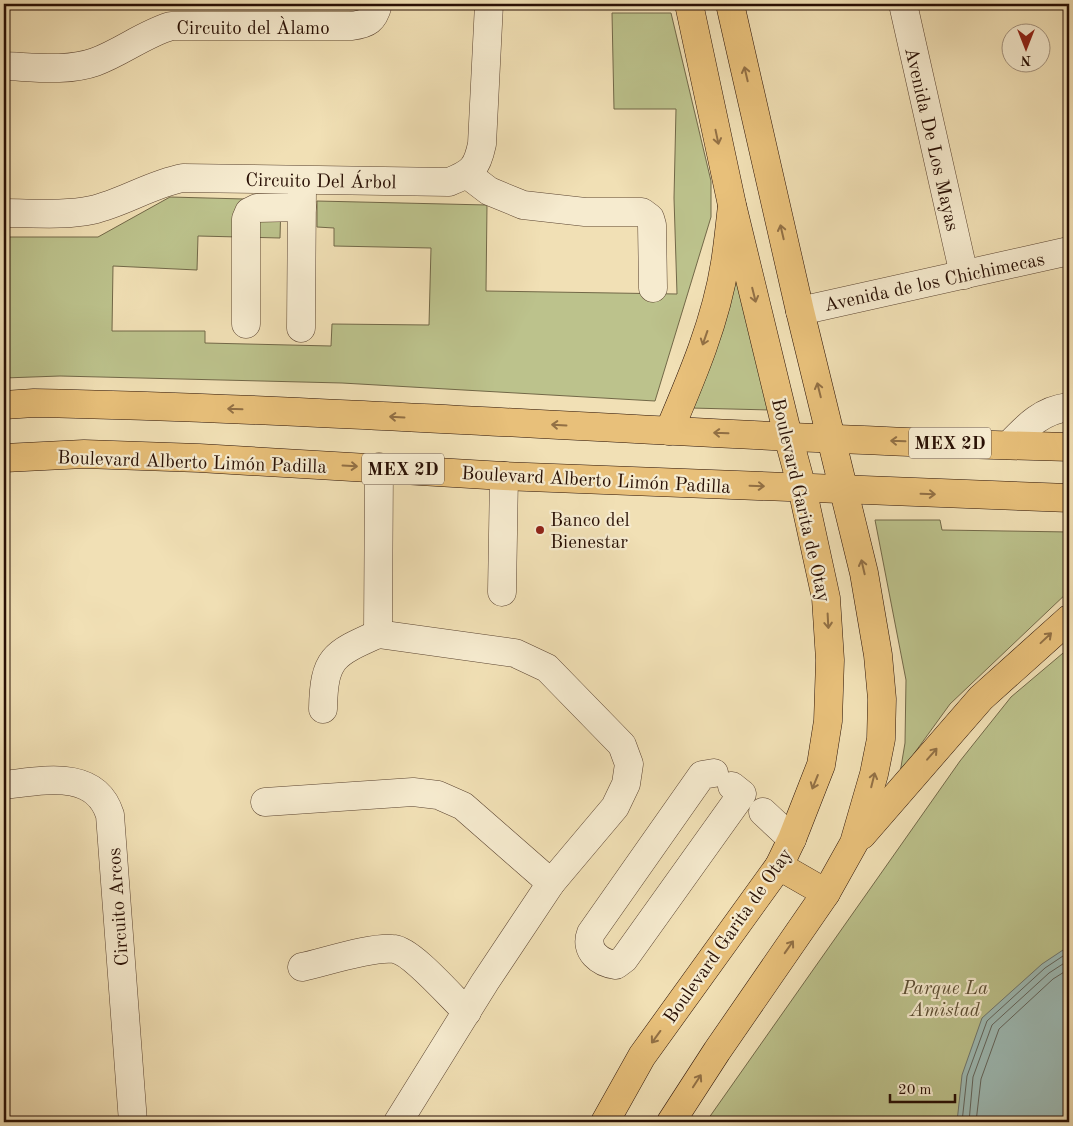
<svg xmlns="http://www.w3.org/2000/svg" width="1073" height="1126" viewBox="0 0 1073 1126" font-family="'Old Standard TT',serif">
	<style>
		.green { fill: #bcc28c; stroke: #726848 }
		.water { fill: #9dbbb6; stroke: #6e766f }
		.lines { fill: none; stroke-linecap: round; stroke-linejoin: round }
		.shore { stroke: #62655d; stroke-width: 1 }
		.minor-casing { stroke: #5a4330; stroke-width: 29 }
		.major-casing { stroke: #280f04; stroke-width: 29 }
		.highway-casing { stroke: #280f04; stroke-width: 29 }
		.minor { stroke: #f6ebcf; stroke-width: 28 }
		.major { stroke: #e8c07a; stroke-width: 28 }
		.highway { stroke: #e8c07a; stroke-width: 28 }
		.oneway { stroke: #927045 }
		.poi-dot { fill: #8f2418; stroke: #f6ebcf; stroke-width: 2 }
		.labels { text-anchor: middle; stroke-width: 4.5; stroke-linejoin: round; paint-order: stroke }
		.shield { fill: #f6ebcf; stroke: #665141; stroke-width: 1 }
		.shield-label { font-size: 18px; font-weight: bold; fill: #280f04 }
		.street-label { font-size: 19px; fill: #280f04; stroke: #f6ebcf }
		.poi-label { font-size: 19px; fill: #280f04; stroke: #f6ebcf; text-anchor: start }
		.park-label { font-size: 19px; font-style: italic; fill: #5c4e34; stroke: #f6ebcf }
	</style>
	<rect width="100%" height="100%" fill="#f1e0b5"/>
	<filter id="stains"><feTurbulence type="fractalNoise" baseFrequency=".004" numOctaves="4"/><feColorMatrix values="0 0 0 0 .2 0 0 0 0 .09 0 0 0 0 .02 0 0 0 .5 -.17"/></filter>
	<radialGradient id="worn" r=".72"><stop offset=".6" stop-color="#630" stop-opacity="0"/><stop offset="1" stop-color="#630" stop-opacity=".3"/></radialGradient>
	<g class="green">
		<path d="M612,13H671L711,181V217L655,401L342,383L60,376L4,378V237H98L170,197L281,200L280,238L198,236L197,270L113,266L112,331H205V343L331,346L332,324L429,325L431,248L334,246V228L317,227V201L487,205L486,291L677,294L674,198L676,109H614Z"/>
		<path d="M735,262L770,410L691,408Z"/>
		<path d="M875,520H940L942,530L1069,532V591L950,704L900,773L905,743L906,680Z"/>
		<path d="M1069,648V1122H706L960,761L1011,697Z"/>
	</g>
	<path class="water" d="M1069,946V1122H957L962,1075L982,1018L1042,964Z"/>
	<g class="lines">
		<g class="shore">
			<path d="M962,1122L967,1076L987,1021L1045,968L1069,952"/>
			<path d="M969,1122L973,1077L992,1025L1049,973L1069,960"/>
			<path d="M976,1122L981,1079L999,1029L1053,979L1069,969"/>
		</g>
		<g class="minor-casing">
			<g id="minor">
				<path d="M903,4L964,275"/>
				<path d="M4,66C33,67 67,72 95,62C122,52 144,34 171,26H351C368,24 374,20 378,4"/>
				<path d="M468,175L489,191L523,205L585,212H642L650,218L652,225L653,288"/>
				<path d="M4,213C33,213 64,216 92,210C123,203 151,184 183,178L449,182C472,173 477,168 482,144L489,4"/>
				<path d="M800,311L1069,251"/>
				<path d="M246,324V219L249,212L257,208L302,207"/>
				<path d="M301,328L302,189"/>
				<path d="M1009,445C1027,426 1042,410 1069,407"/>
				<path d="M379,467L378,634L515,653L547,668L622,745L629,764L626,784L615,807L551,883L485,982L398,1122"/>
				<path d="M502,592L504,476"/>
				<path d="M323,709C324,658 333,654 378,634"/>
				<path d="M714,773L702,775L591,933C584,951 600,963 616,965L624,959L742,794L732,786"/>
				<path d="M4,785C42,781 95,768 110,815L133,1122"/>
				<path d="M265,802L413,792L438,795L463,806L551,883"/>
				<path d="M763,812L792,839"/>
				<path d="M302,967C325,962 372,946 394,949C412,951 452,998 467,1012"/>
			</g>
		</g>
		<g class="major-casing">
			<g id="major">
				<path d="M689,4L732,205L788,436"/>
				<path d="M730,4L800,311L831,438"/>
			</g>
		</g>
		<g class="highway-casing">
			<g id="highway">
				<path d="M4,405L34,403C379,410 724,439 1069,447"/>
				<path d="M669,431C692,377 716,321 725,263C728,244 730,224 732,205"/>
				<path d="M4,458L84,454L199,458L504,476L1069,498"/>
				<path d="M862,835L981,698L1069,619"/>
				<path d="M779,866L826,893"/>
				<path d="M605,1122L642,1056L779,866L792,839L821,765L828,721L830,660L826,598L802,488L788,436"/>
				<path d="M671,1122L717,1051L826,893L854,843L874,774L881,739L882,699L878,655L864,573L831,438"/>
			</g>
		</g>
		<use href="#minor" class="minor"/>
		<use href="#major" class="major"/>
		<use href="#highway" class="highway"/>
	</g>
	<defs><path id="oneway-shaft" d="M-6 0H5M1.5-3L5.5 0L1.5 3" fill="none" stroke-width="1.6" stroke-linecap="round" stroke-linejoin="round" transform="scale(1.25)"/></defs>
	<g class="oneway">
		<use href="#oneway-shaft" transform="translate(746 74) rotate(-103)"/>
		<use href="#oneway-shaft" transform="translate(717 137) rotate(78)"/>
		<use href="#oneway-shaft" transform="translate(782 232) rotate(-103)"/>
		<use href="#oneway-shaft" transform="translate(754 295) rotate(76)"/>
		<use href="#oneway-shaft" transform="translate(705 338) rotate(109)"/>
		<use href="#oneway-shaft" transform="translate(819 390) rotate(-104)"/>
		<use href="#oneway-shaft" transform="translate(235 409) rotate(-178)"/>
		<use href="#oneway-shaft" transform="translate(397 417) rotate(-177)"/>
		<use href="#oneway-shaft" transform="translate(559 425) rotate(-177)"/>
		<use href="#oneway-shaft" transform="translate(721 433) rotate(-178)"/>
		<use href="#oneway-shaft" transform="translate(898 441) rotate(-178)"/>
		<use href="#oneway-shaft" transform="translate(350 466) rotate(3)"/>
		<use href="#oneway-shaft" transform="translate(757 486) rotate(2)"/>
		<use href="#oneway-shaft" transform="translate(928 494) rotate(2)"/>
		<use href="#oneway-shaft" transform="translate(863 567) rotate(-103)"/>
		<use href="#oneway-shaft" transform="translate(828 621) rotate(87)"/>
		<use href="#oneway-shaft" transform="translate(1046 638) rotate(-43)"/>
		<use href="#oneway-shaft" transform="translate(932 754) rotate(-49)"/>
		<use href="#oneway-shaft" transform="translate(873 780) rotate(-76)"/>
		<use href="#oneway-shaft" transform="translate(815 782) rotate(112)"/>
		<use href="#oneway-shaft" transform="translate(789 947) rotate(-55)"/>
		<use href="#oneway-shaft" transform="translate(656 1037) rotate(126)"/>
		<use href="#oneway-shaft" transform="translate(697 1081) rotate(-57)"/>
	</g>
	<circle class="poi-dot" cx="540" cy="530" r="5"/>
	<g class="labels">
		<g class="shield">
			<rect x="909" y="427.5" width="82" height="31" rx="4"/>
			<rect x="362" y="453.5" width="82" height="31" rx="4"/>
		</g>
		<g class="shield-label">
			<text x="950" y="449">MEX 2D</text>
			<text x="403" y="475">MEX 2D</text>
		</g>
		<g class="street-label">
			<text x="253" y="34">Circuito del Àlamo</text>
			<text transform="translate(933 139) rotate(77)" y="7">Avenida De Los Mayas</text>
			<text transform="translate(321 180) rotate(1)" y="7">Circuito Del Árbol</text>
			<text transform="translate(934 281) rotate(-12)" y="7">Avenida de los Chichimecas</text>
			<text transform="translate(192 461) rotate(2)" y="7">Boulevard Alberto Limón Padilla</text>
			<text transform="translate(596 479) rotate(3)" y="7">Boulevard Alberto Limón Padilla</text>
			<text transform="translate(802 500) rotate(77)" y="7">Boulevard Garita de Otay</text>
			<text transform="translate(117 907) rotate(-94)" y="7">Circuito Arcos</text>
			<text transform="translate(727 935) rotate(-55)" y="7">Boulevard Garita de Otay</text>
		</g>
		<g class="poi-label">
			<text x="550" y="526">Banco del<tspan x="550" dy="22">Bienestar</tspan></text>
		</g>
		<g class="park-label">
			<text x="945" y="994">Parque La<tspan x="945" dy="22">Amistad</tspan></text>
		</g>
	</g>
	<rect width="1073" height="1126" fill="none" stroke="#f1e0b5" stroke-width="20"/>
	<rect x="5" y="5" width="1063" height="1116" fill="none" stroke="#280f04" stroke-width="2.5"/>
	<rect x="10" y="10" width="1053" height="1106" fill="none" stroke="#280f04"/>
	<g transform="translate(1026 48) rotate(180)"><circle r="24" fill="#f6ebcf" stroke="#a4937e"/>
	<path d="M0-4L9 19L0 12L-9 19Z" fill="#8f2418"/>
	<text y="-8" font-size="14" font-weight="bold" text-anchor="middle" fill="#280f04">N</text>
	</g>
	<path d="M890 1094v8h65v-8" fill="none" stroke="#280f04" stroke-width="2.5"/>
	<text x="898" y="1094" font-size="15" fill="#280f04" stroke="#f6ebcf" stroke-width="4" paint-order="stroke">20 m</text>
	<rect width="100%" height="100%" filter="url(#stains)"/>
	<rect width="100%" height="100%" fill="url(#worn)"/>
</svg>
